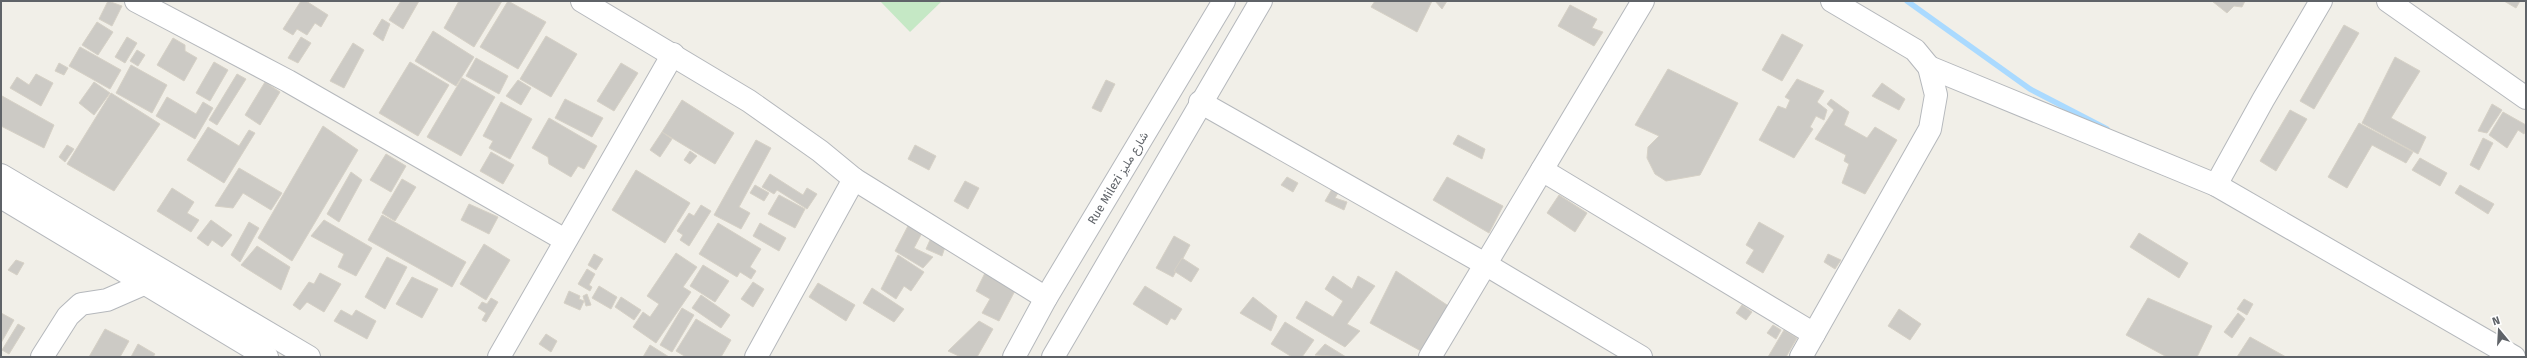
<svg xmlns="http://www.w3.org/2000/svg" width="2527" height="358" viewBox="0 0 2527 358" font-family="'Fira Sans',Vazirmatn,sans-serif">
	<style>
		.grass { fill: #c5e8c5 }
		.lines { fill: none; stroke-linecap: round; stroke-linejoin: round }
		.stream { stroke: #aadaff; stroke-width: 5.5 }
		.building { fill: #cccac5; stroke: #d6d1c6 }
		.minor-casing { stroke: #b5b8bc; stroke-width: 24 }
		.minor { stroke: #fff; stroke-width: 22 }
		.labels { text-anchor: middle; stroke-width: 4; stroke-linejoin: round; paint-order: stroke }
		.street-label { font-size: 12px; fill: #5f6368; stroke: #fff }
	</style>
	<rect width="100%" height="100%" fill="#f1efe8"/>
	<path class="grass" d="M880,1H942L910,32Z"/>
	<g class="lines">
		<path class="stream" d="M1907,1L2030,89L2107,129"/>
	</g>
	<g class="building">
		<path d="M108,1L122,6L112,26L99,19Z"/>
		<path d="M301,1H306L328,15L321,27L315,23L307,35L297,29L293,35L283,29Z"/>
		<path d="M401,1H419L403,29L389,20Z"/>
		<path d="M459,1H502L474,47L444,28Z"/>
		<path d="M508,1L546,22L518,69L480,47Z"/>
		<path d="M1375,1H1432L1417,32L1371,7Z"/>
		<path d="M1435,1H1447L1442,9Z"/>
		<path d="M2212,1H2245L2242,7L2234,6L2227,13Z"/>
		<path d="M2504,1H2520L2516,8Z"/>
		<path d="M1570,5L1597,19L1592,28L1603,32L1594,46L1558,26Z"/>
		<path d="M382,19L390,24L383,41L373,34Z"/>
		<path d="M97,22L113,32L98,55L82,45Z"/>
		<path d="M2344,25L2359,33L2314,109L2300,101Z"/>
		<path d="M433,31L474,57L456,86L415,61Z"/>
		<path d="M1782,34L1803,45L1782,81L1762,70Z"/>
		<path d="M546,36L577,54L551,97L520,79Z"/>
		<path d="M127,37L137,43L125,63L115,57Z"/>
		<path d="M301,37L311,43L298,63L288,58Z"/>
		<path d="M173,38L185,45V51L197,58L184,81L157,65Z"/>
		<path d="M353,43L364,50L344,88L330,81Z"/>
		<path d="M80,47L121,70L110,89L69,66Z"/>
		<path d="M137,50L145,55L138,66L130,61Z"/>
		<path d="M2395,57L2420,71L2391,118L2426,137L2418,154L2362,123Z"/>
		<path d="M476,58L508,76L499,94L466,76Z"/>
		<path d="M214,62L228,70L210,101L196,93Z"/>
		<path d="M410,62L449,85L418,136L379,113Z"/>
		<path d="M59,63L68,68L64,75L55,71Z"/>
		<path d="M621,63L638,73L614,111L597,101Z"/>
		<path d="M131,65L167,85L152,113L116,93Z"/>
		<path d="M1668,69L1738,103L1700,175L1666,181L1655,174L1647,158L1648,147L1659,136L1635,125Z"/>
		<path d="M36,74L53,83L41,106L10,88L17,77L29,85Z"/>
		<path d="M237,74L246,79L217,125L209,120Z"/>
		<path d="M462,78L495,97L461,156L427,137Z"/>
		<path d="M1797,79L1824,91L1817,102L1827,110L1824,120L1816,116L1810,127L1813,129L1794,158L1759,140L1778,106L1786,109L1790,100L1785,97Z"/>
		<path d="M518,80L531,88L521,105L506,96Z"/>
		<path d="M1106,80L1115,84L1101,112L1092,108Z"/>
		<path d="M94,82L110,93L94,115L79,103Z"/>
		<path d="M265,82L280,92L260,125L245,115Z"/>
		<path d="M1882,83L1905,99L1899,110L1872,96Z"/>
		<path d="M111,93L160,124L114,191L67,164Z"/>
		<path d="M2,96L54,125L44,148L1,126Z"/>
		<path d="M167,97L196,114L203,102L213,108L195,139L156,116Z"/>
		<path d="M565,99L603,118L592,137L555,118Z"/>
		<path d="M1831,99L1849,112L1844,125L1867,138L1875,127L1897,140L1865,194L1842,183L1849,164L1844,161L1846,155L1815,139L1834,110L1827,104Z"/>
		<path d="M682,100L734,133L715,164L662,132Z"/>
		<path d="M501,102L532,119L510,159L489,148L493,141L483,136Z"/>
		<path d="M2492,104L2502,110L2487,133L2478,131Z"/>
		<path d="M2290,110L2307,119L2276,171L2260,161Z"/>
		<path d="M2503,112L2526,125L2524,134L2518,130L2507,148L2489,135Z"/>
		<path d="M549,118L597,146L584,169L578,166L571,177L549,164L548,157L532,148Z"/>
		<path d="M2359,123L2413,152L2406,163L2372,145L2347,188L2328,177Z"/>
		<path d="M323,126L358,150L292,261L258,238Z"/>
		<path d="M208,127L239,146L249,130L255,133L224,183L187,160Z"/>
		<path d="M662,132L672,139L660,157L650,150Z"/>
		<path d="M1458,135L1485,149L1482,159L1453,144Z"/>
		<path d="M2483,138L2493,143L2479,170L2470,165Z"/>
		<path d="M756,140L771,148L739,207L750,213L741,229L714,215Z"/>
		<path d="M67,145L74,149L65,162L59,157Z"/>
		<path d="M915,145L936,156L929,170L908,159Z"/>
		<path d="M690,151L697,156L690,164L684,160Z"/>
		<path d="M491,152L514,165L503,184L480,171Z"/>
		<path d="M386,154L406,166L391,192L370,180Z"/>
		<path d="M2420,158L2447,173L2440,186L2412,170Z"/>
		<path d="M239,168L282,193L271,210L243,193L233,208L215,206Z"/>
		<path d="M636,170L690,203L665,243L612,210Z"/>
		<path d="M351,172L362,180L339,222L327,214Z"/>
		<path d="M770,174L803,195L807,188L817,194L807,209L777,190L774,194L762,187Z"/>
		<path d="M1287,177L1298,183L1293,192L1281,185Z"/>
		<path d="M1447,177L1503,206L1489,233L1433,200Z"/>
		<path d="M402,179L416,187L395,221L382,213Z"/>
		<path d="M965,181L979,188L968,209L954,201Z"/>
		<path d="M755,185L769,193L764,201L750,193Z"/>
		<path d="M2460,185L2494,204L2488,214L2455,193Z"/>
		<path d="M172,188L194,202L187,213L199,220L191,232L157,211Z"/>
		<path d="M1332,189L1338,193L1335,198L1347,202L1344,210L1325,201Z"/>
		<path d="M779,195L805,209L795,228L768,214Z"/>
		<path d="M1559,195L1587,213L1575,232L1547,213Z"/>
		<path d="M469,204L498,217L489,234L461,220Z"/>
		<path d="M701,205L711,211L689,246L680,240L683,235L677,231L689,213L694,216Z"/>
		<path d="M382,215L466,262L452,287L368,240Z"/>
		<path d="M211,220L232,235L222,247L212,240L208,246L197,238Z"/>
		<path d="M324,220L372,248L356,276L338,267L344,254L311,236Z"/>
		<path d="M249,222L259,228L240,262L231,255Z"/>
		<path d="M1759,222L1784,236L1763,273L1746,263L1754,250L1746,245Z"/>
		<path d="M718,223L761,249L750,267L756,271L751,279L740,272L737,277L699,254Z"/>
		<path d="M760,223L786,238L779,251L753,236Z"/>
		<path d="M909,224L923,231L914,248L933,257L923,268L895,251Z"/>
		<path d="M2139,233L2188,263L2179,278L2130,247Z"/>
		<path d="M1174,236L1190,245L1173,277L1156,268Z"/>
		<path d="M930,240L945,247L942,256L926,249Z"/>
		<path d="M484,244L510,260L486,300L460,284Z"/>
		<path d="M257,246L290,267L281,290L241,265Z"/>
		<path d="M676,253L697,267L683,287L691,292L656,343L633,327L643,312L650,317L659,304L647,296Z"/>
		<path d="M594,254L603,259L596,270L588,265Z"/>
		<path d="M1828,254L1841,260L1835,269L1824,262Z"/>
		<path d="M898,255L924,272L911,291L904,286L896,299L881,289Z"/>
		<path d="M387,257L407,267L385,309L365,297Z"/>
		<path d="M1182,258L1199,269L1191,282L1174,271Z"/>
		<path d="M16,260L24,263L17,275L8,270Z"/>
		<path d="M703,265L729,281L715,302L690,286Z"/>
		<path d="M587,269L595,274L589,285L592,287L590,291L578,284Z"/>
		<path d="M986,271L1017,287L999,321L982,313L990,299L976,291Z"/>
		<path d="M1396,271L1450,307L1421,351L1370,323Z"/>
		<path d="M320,273L341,284L324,312L307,302L300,310L293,305L309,282L314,284Z"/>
		<path d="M1333,276L1352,289L1358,276L1375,286L1347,324L1360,331L1345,347L1296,318L1306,301L1333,317L1343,301L1325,289Z"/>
		<path d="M412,277L438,289L422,318L396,304Z"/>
		<path d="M753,282L764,289L753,307L741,299Z"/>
		<path d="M818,283L855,305L846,321L809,297Z"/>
		<path d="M599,286L617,297L611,309L592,298Z"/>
		<path d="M1145,286L1182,309L1175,320L1171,318L1167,325L1133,304Z"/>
		<path d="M872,288L904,309L894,322L863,303Z"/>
		<path d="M569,291L580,296L579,299L584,301L580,310L564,303Z"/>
		<path d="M587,294L591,305L586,306L583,296Z"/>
		<path d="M701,295L730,315L721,328L692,308Z"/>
		<path d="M621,297L641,310L634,320L615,307Z"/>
		<path d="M1253,297L1277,316L1271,331L1240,313Z"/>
		<path d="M491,298L498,302L486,322L482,320L486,313L478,308L482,302L487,304Z"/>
		<path d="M2148,298L2212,326L2197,357H2167L2126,335Z"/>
		<path d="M2244,299L2253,304L2247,315L2237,309Z"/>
		<path d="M1742,305L1752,312L1746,320L1736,313Z"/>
		<path d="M682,308L694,315L672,352L660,345Z"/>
		<path d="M1899,309L1921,324L1910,340L1888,326Z"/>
		<path d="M341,310L352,316L356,310L376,321L367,339L334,321Z"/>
		<path d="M1,313L14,320L1,343Z"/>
		<path d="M2238,313L2245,319L2232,338L2224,332Z"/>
		<path d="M696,319L731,340L721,357H686L676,351Z"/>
		<path d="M979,321L993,329L977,357H961L948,351Z"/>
		<path d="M1285,322L1314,340L1302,357H1292L1271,344Z"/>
		<path d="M18,324L25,328L9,354L2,350Z"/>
		<path d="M1773,325L1781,330L1776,339L1767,333Z"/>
		<path d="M105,329L129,341L120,357H89Z"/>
		<path d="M1784,330L1797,338L1786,357H1768Z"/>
		<path d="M546,334L557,341L551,352L539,344Z"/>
		<path d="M2250,337L2286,357H2237Z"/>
		<path d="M138,344L155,354L153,357H131Z"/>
		<path d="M1325,344L1346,357L1315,355Z"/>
		<path d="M650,345L669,357H643Z"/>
	</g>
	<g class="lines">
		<g class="minor-casing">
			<g id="minor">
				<path d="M136,1L288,81L565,240"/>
				<path d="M582,1L749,101L820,151L854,179L1046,298"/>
				<path d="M2388,1L2526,98"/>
				<path d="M1929,67L2216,185L2514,357"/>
				<path d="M1200,102L1485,264L1641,357"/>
				<path d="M1542,170L1814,334"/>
				<path d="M1,175L309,357"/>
				<path d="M2216,185L2263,100L2321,1"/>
				<path d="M1,197L267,357"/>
				<path d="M42,357L68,316L81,304L107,300L146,283"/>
				<path d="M499,357L673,54"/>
				<path d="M756,357L854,179"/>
				<path d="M1014,357L1046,298L1224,1"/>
				<path d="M1053,357L1261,1"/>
				<path d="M1430,357L1643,1"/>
				<path d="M1801,357L1930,129L1936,95L1929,67L1915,50L1832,1"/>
			</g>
		</g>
		<use href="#minor" class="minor"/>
	</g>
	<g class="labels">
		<g class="street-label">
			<text transform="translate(1118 178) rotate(-59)" y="4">Rue Milezi شارع مليز</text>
		</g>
	</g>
	<rect width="2527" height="358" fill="none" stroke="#5f6368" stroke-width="4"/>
	<g transform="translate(2499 330) rotate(342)" stroke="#ffffff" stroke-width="3" paint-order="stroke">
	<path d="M0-3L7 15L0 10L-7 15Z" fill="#5f6368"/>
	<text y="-6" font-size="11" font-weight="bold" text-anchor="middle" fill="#5f6368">N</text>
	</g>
</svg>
